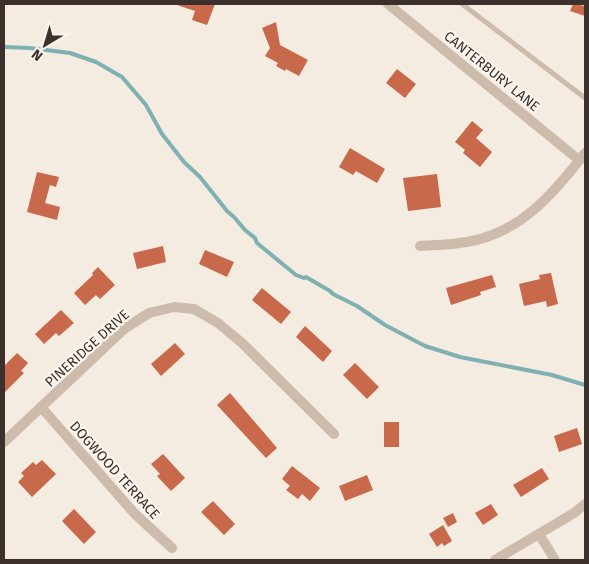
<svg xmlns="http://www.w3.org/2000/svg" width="589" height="564" viewBox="0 0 589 564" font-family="'Fira Sans',sans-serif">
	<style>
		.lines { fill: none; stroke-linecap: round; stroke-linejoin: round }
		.stream { stroke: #7fb0b2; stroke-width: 4 }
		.building { fill: #c8694b }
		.lane { stroke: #cdbbac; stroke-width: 5 }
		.street { stroke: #cdbbac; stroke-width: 10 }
		.labels { text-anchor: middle; stroke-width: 4.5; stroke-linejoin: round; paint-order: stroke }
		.street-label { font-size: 14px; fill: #3b302b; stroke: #fbf5ee }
	</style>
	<rect width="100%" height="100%" fill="#f4ebe1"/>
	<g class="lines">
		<path class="stream" d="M4,47L30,48L70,53L96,62L122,77L146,105L162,134L184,162L200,177L227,211L234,217L245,230L255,238L257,243L296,275L304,278L306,277L330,291L333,294L357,306L385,325L425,346L460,357L552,375L585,385"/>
	</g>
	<g class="building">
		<path d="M178,4H215L207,25L192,20L195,11L177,5Z"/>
		<path d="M573,4L585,6V16L570,11Z"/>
		<path d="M276,22L280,45L308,60L299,76L286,69L285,71L276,66L278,63L265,56L270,48L262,28Z"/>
		<path d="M397,69L416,84L405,98L386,83Z"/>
		<path d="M472,121L483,130L476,138L492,152L480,167L463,153L465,150L455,142Z"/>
		<path d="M350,148L385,169L377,183L356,171L353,175L339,167Z"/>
		<path d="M37,172L59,177L56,187L50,185L45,203L60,207L57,220L27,212Z"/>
		<path d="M437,174L441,207L408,211L403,178Z"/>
		<path d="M163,246L166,262L137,269L133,253Z"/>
		<path d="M205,250L234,262L227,277L199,264Z"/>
		<path d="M98,267L115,285L100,299L96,295L85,305L74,293L93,275L92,273Z"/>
		<path d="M551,273L558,304L547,307L546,301L524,306L519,284L540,279L539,275Z"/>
		<path d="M492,275L496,287L480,292L481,295L451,305L446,288Z"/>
		<path d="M262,288L291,312L281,324L252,300Z"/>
		<path d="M61,310L74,323L59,336L56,333L44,344L35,334Z"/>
		<path d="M305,326L332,351L323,362L296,337Z"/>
		<path d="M175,343L185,354L161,376L151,364Z"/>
		<path d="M17,353L28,363L21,371L24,373L4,393V366Z"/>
		<path d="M355,363L379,387L367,399L343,375Z"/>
		<path d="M230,393L277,448L266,458L217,405Z"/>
		<rect x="384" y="422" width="15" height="25"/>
		<path d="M577,428L582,444L559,452L554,436Z"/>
		<path d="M163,454L185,478L171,491L157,476L160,474L151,464Z"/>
		<path d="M42,460L56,474L32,497L18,482L24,476L21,473L33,462L36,465Z"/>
		<path d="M292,466L320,488L310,501L302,494L298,499L286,490L290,486L282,479Z"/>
		<path d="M542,468L549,479L521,497L513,485Z"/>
		<path d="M367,475L373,490L345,501L339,486Z"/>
		<path d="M213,501L235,524L224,535L201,512Z"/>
		<path d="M491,504L498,515L483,525L475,513Z"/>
		<path d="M74,509L96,532L84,544L62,521Z"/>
		<path d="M453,513L457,522L448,527L443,518Z"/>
		<path d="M443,525L452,541L444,546L442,543L437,547L429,534Z"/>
	</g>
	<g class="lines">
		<path class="lane" d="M462,4L585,98"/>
		<g class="street">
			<path d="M388,4L579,160"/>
			<path d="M420,246C435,245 451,245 466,242C520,234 554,193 585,153"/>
			<path d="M41,407L135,514L172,548"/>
			<path d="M4,442L124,329L149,313L174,307L194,309L218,323L242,343L334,434"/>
			<path d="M539,534L555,560"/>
			<path d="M495,560L574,513L585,504"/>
		</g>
	</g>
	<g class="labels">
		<g class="street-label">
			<text transform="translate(492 71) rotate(39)" y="5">CANTERBURY LANE</text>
			<text transform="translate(87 348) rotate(-42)" y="5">PINERIDGE DRIVE</text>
			<text transform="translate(115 470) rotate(48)" y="5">DOGWOOD TERRACE</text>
		</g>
	</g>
	<rect width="589" height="564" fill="none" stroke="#3b302b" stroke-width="10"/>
	<g transform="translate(45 45) rotate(218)" stroke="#fbf5ee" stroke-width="4" paint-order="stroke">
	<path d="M0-4L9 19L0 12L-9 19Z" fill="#3b302b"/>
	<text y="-8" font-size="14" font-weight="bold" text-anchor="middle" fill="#3b302b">N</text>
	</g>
</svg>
